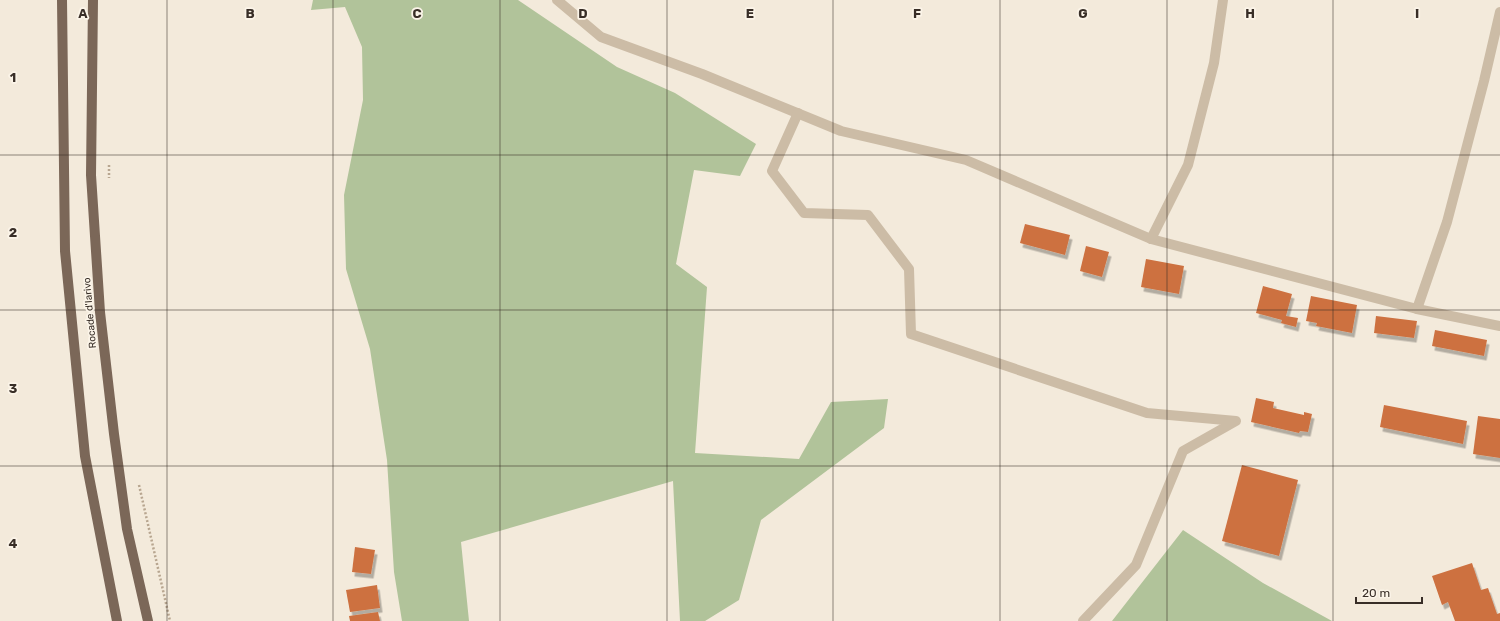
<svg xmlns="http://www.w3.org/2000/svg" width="1500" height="621" viewBox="0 0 1500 621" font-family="Rubik,sans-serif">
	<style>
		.green { fill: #b1c39a }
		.building { fill: #cd7140; filter: url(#shadow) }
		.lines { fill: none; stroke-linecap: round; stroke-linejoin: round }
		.path { stroke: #b8a690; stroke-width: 2.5; stroke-dasharray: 2 2; stroke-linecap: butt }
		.minor { stroke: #ccbca6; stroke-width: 10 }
		.major { stroke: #7b6758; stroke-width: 10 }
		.grid { fill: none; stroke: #382e27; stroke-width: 1; stroke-opacity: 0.55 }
		.labels { text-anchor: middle; stroke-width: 3.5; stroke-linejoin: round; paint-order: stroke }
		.street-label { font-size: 10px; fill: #382e27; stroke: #fbf4e8 }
		.grid-label { font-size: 13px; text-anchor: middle; font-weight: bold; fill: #382e27; stroke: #fbf4e8; stroke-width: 3.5; stroke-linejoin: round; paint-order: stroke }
	</style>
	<defs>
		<filter id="shadow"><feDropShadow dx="2.5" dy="4.5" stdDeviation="0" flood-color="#0004"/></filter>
	</defs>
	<rect width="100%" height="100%" fill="#f3eadb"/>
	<g class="green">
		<path d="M313,0H518L617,67L675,93L756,144L740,176L694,170L676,264L707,287L695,453L799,459L831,402L888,399L884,428L761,520L739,600L705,621H680L673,481L461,542L469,621H402L394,572L387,460L370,349L346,269L344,195L363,100L362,47L345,7L311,10Z"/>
		<path d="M1183,530L1263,583L1332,621H1112Z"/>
	</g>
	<g class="building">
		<path d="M1025,224L1070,235L1065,255L1020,243Z"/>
		<path d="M1086,246L1109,252L1102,277L1080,271Z"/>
		<path d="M1146,259L1184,266L1179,294L1141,287Z"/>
		<path d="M1263,286L1292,294L1286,316L1298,318L1296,327L1281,323L1282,320L1256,313Z"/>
		<path d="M1311,296L1357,305L1352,333L1316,326L1317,323L1306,321Z"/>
		<path d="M1376,316L1417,321L1414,338L1374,333Z"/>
		<path d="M1435,330L1487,340L1484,356L1432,346Z"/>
		<path d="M1256,398L1274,402L1273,408L1304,415V412L1312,414L1308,432L1300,431L1299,433L1251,422Z"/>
		<path d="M1384,405L1467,421L1463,444L1380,427Z"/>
		<path d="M1478,416L1500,419V458L1473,454Z"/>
		<path d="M1242,465L1298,480L1279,556L1222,541Z"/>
		<path d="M355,547L375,550L371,574L352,572Z"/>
		<path d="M1472,563L1481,590L1488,588L1497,614L1500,613V621H1455L1448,602L1442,605L1432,576Z"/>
		<path d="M377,585L380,608L350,612L346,590Z"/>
		<path d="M378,612L380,621H350L349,616Z"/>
	</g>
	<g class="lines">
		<g class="path">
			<path d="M109,165V178"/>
			<path d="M139,485L170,621"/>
		</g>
		<g class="minor">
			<path d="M557,0L601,37L702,74L841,131L966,160L1151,239L1417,309L1500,326"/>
			<path d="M798,113L772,171L804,213L868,215L909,269L911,334L1147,413L1236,421L1183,451L1136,565L1083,621"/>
			<path d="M1151,239L1188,165L1214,63L1223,0"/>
			<path d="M1417,309L1447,222L1484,81L1500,12"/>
		</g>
		<g class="major">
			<path d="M62,0L65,251L85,456L117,621"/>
			<path d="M93,0L91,175L100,312L114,434L127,529L148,621"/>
		</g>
	</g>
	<path class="grid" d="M167,0V621M333,0V621M500,0V621M667,0V621M833,0V621M1000,0V621M1167,0V621M1333,0V621M0,155H1500M0,310H1500M0,466H1500"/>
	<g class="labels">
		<g class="street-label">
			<text transform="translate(89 313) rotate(-95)" y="4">Rocade d'Iarivo</text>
		</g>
	</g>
	<g class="grid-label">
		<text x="83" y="18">A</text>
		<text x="250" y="18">B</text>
		<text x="417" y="18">C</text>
		<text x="583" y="18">D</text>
		<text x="750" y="18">E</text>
		<text x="917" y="18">F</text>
		<text x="1083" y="18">G</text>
		<text x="1250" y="18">H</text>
		<text x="1417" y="18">I</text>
		<text x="13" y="82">1</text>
		<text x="13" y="237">2</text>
		<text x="13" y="393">3</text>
		<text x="13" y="548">4</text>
	</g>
	<path d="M1356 597v6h66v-6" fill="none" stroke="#382e27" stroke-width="2"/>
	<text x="1362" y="597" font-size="12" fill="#382e27" stroke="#fbf4e8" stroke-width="3" paint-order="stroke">20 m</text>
</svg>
